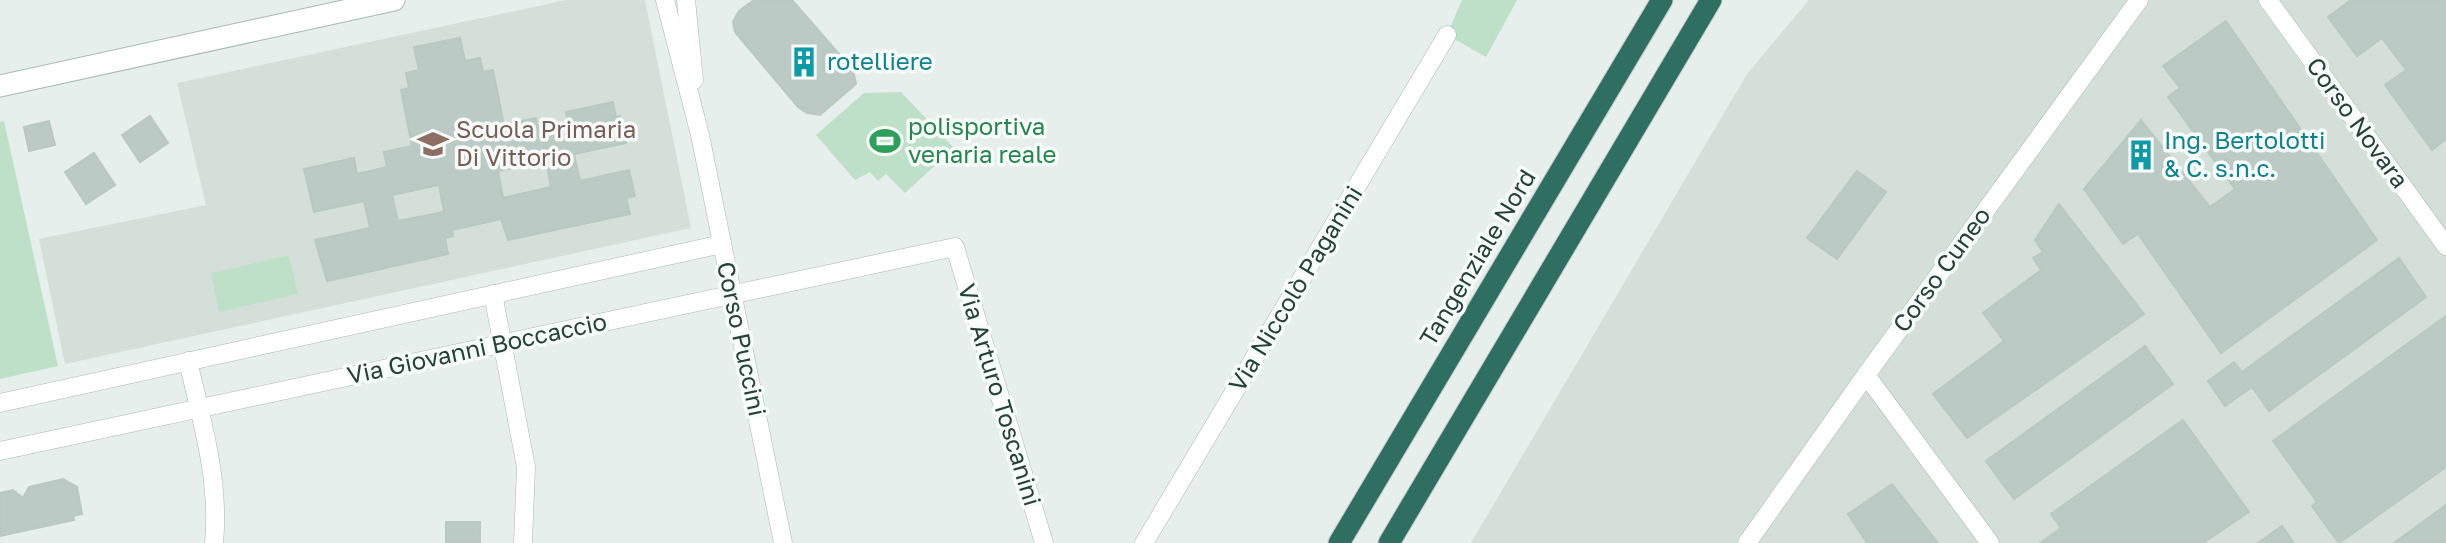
<svg xmlns="http://www.w3.org/2000/svg" width="2446" height="543" viewBox="0 0 2446 543" font-family="'Golos Text',sans-serif">
	<style>
		.built { fill: #d4dfda }
		.green { fill: #bfe0c8 }
		.building { fill: #bbcac4; stroke: #b8c9c2; stroke-width: 2; fill-rule: evenodd }
		.lines { fill: none; stroke-linecap: round; stroke-linejoin: round }
		.minor-casing { stroke: #a8b8b2; stroke-width: 19 }
		.tertiary-casing { stroke: #a8b8b2; stroke-width: 23 }
		.motorway-casing { stroke: #c2cac8; stroke-width: 23 }
		.minor { stroke: #fff; stroke-width: 18 }
		.tertiary { stroke: #fff; stroke-width: 21 }
		.motorway { stroke: #2f6f62; stroke-width: 21 }
		.labels { text-anchor: middle; stroke-width: 7; stroke-linejoin: round; paint-order: stroke }
		.culture-label { font-size: 24px; fill: #0d838f; stroke: #f7fbf9; text-anchor: start }
		.street-label { font-size: 24px; fill: #24423a; stroke: #f7fbf9 }
		.leisure-label { font-size: 24px; fill: #27864d; stroke: #f7fbf9; text-anchor: start }
		.education-label { font-size: 24px; fill: #785e54; stroke: #f7fbf9; text-anchor: start }
	</style>
	<rect width="100%" height="100%" fill="#e6efeb"/>
	<g class="built">
		<path d="M566,0H645L691,228L65,364L39,239L206,205L177,83Z"/>
		<path d="M1809,0H2446V543H1471L1747,74Z"/>
	</g>
	<g class="green">
		<path d="M1462,0H1517L1486,57L1447,35Z"/>
		<path d="M901,92L954,148L905,193L886,174L878,181L870,172L855,180L816,135L864,93Z"/>
		<path d="M4,121L58,366L0,379V122Z"/>
		<path d="M289,255L298,294L219,312L211,273Z"/>
	</g>
	<g class="building">
		<path d="M754,0H792L853,70L856,84L820,115L807,113L798,107L735,32L733,22L739,11Z"/>
		<path d="M2351,0H2446V139L2432,150L2385,85L2406,70L2382,38L2357,56L2328,17Z"/>
		<path d="M2226,21L2377,240L2221,353L2138,234L2123,244L2084,189L2141,120L2210,207L2235,189L2168,97L2180,88L2163,66Z"/>
		<path d="M460,38L465,61L480,58L483,72L493,70L504,125L536,118L539,133L569,127L566,112L613,102L616,117L620,116L626,143L574,154L580,181L629,170L635,196L626,198L630,214L508,240L501,219L452,230L453,236L445,238L448,254L327,281L315,240L370,228L364,201L314,212L304,169L354,158L357,174L387,167L384,152L412,146L401,90L409,88L406,73L419,70L414,47ZM546,161L551,187L503,198L498,171ZM439,185L444,212L398,221L392,195Z"/>
		<path d="M150,116L168,143L140,162L122,135Z"/>
		<path d="M49,121L55,145L29,151L24,127Z"/>
		<path d="M94,153L115,185L86,204L65,172Z"/>
		<path d="M1857,171L1886,192L1837,259L1807,238Z"/>
		<path d="M2059,204L2144,314L1967,438L1933,394L2004,341L1983,313L2041,270L2033,258L2043,252L2035,240Z"/>
		<path d="M2399,258L2426,297L2269,411L2252,387L2225,406L2208,381L2234,362L2242,372Z"/>
		<path d="M2446,316V467L2339,543L2312,506L2317,502L2273,441Z"/>
		<path d="M2145,346L2173,384L2014,499L1986,461Z"/>
		<path d="M2183,420L2249,512L2203,543H2040L2061,528L2051,514Z"/>
		<path d="M63,479L77,487L82,514L73,516L74,520L0,536V493L13,490L23,498L29,487Z"/>
		<path d="M1892,484L1938,543H1867L1848,514Z"/>
		<path d="M2446,505V543H2394Z"/>
		<rect x="446" y="522" width="34" height="21"/>
		<path d="M2282,526L2294,543H2258Z"/>
	</g>
	<g class="lines">
		<g class="minor-casing">
			<g id="minor">
				<path d="M665,0L700,135L783,543"/>
				<path d="M686,0L694,80"/>
				<path d="M2268,0L2446,246"/>
				<path d="M493,294L526,467L523,543"/>
				<path d="M188,361C202,422 220,481 214,543"/>
				<path d="M1866,375L1990,543"/>
				<path d="M0,403L722,244"/>
				<path d="M0,451L955,247L1044,543"/>
				<path d="M1144,543L1447,35"/>
				<path d="M1747,543L1866,375L2139,0"/>
			</g>
		</g>
		<g class="tertiary-casing">
			<path id="tertiary" d="M0,86L394,0"/>
		</g>
		<g class="motorway-casing">
			<g id="motorway">
				<path d="M1339,543L1662,0"/>
				<path d="M1389,543L1711,0"/>
			</g>
		</g>
		<use href="#minor" class="minor"/>
		<use href="#tertiary" class="tertiary"/>
		<use href="#motorway" class="motorway"/>
	</g>
	<defs>
		<g id="building-bare" transform="scale(2.415)"><path d="M-4-6H4V6H1V3H-1V6H-4ZM-2.5-4.3h1.7v1.8h-1.7ZM.8-4.3h1.7v1.8H.8ZM-2.5-1h1.7V.8h-1.7ZM.8-1h1.7V.8H.8Z" fill="#0f9aa8" stroke="#f7fbf9" stroke-width="2.5" paint-order="stroke"/></g>
		<g id="stadium-bare" transform="scale(2.415)"><path d="M0-5a6.5 5 0 1 0 0 10a6.5 5 0 1 0 0-10ZM-3.5-1.8h7v3.6h-7Z" fill="#2e9e5b" stroke="#f7fbf9" stroke-width="2.5" paint-order="stroke"/></g>
		<g id="school-bare" transform="scale(2.415)"><path d="M0-5L7-2L0 1L-7-2ZM-4 1L0 2.5L4 1V4Q0 6-4 4Z" fill="#8d6e63" stroke="#f7fbf9" stroke-width="2.5" paint-order="stroke"/></g>
	</defs>
	<g fill-rule="evenodd">
		<use href="#building-bare" x="804" y="62"/>
		<use href="#stadium-bare" x="885" y="141"/>
		<use href="#school-bare" x="433" y="144"/>
		<use href="#building-bare" x="2141" y="155"/>
	</g>
	<g class="labels">
		<g class="culture-label">
			<text x="827" y="70">rotelliere</text>
			<text x="2164" y="149">Ing. Bertolotti<tspan x="2164" dy="28">&amp; C. s.n.c.</tspan></text>
		</g>
		<g class="street-label">
			<text transform="translate(2357 123) rotate(54)" y="8">Corso Novara</text>
			<text transform="translate(1478 258) rotate(-59)" y="8">Tangenziale Nord</text>
			<text transform="translate(1942 270) rotate(-54)" y="8">Corso Cuneo</text>
			<text transform="translate(1296 289) rotate(-59)" y="8">Via Niccolò Paganini</text>
			<text transform="translate(741 339) rotate(78)" y="8">Corso Puccini</text>
			<text transform="translate(477 349) rotate(-12)" y="8">Via Giovanni Boccaccio</text>
			<text transform="translate(999 395) rotate(73)" y="8">Via Arturo Toscanini</text>
		</g>
		<g class="leisure-label">
			<text x="908" y="135">polisportiva<tspan x="908" dy="28">venaria reale</tspan></text>
		</g>
		<g class="education-label">
			<text x="456" y="138">Scuola Primaria<tspan x="456" dy="28">Di Vittorio</tspan></text>
		</g>
	</g>
</svg>
